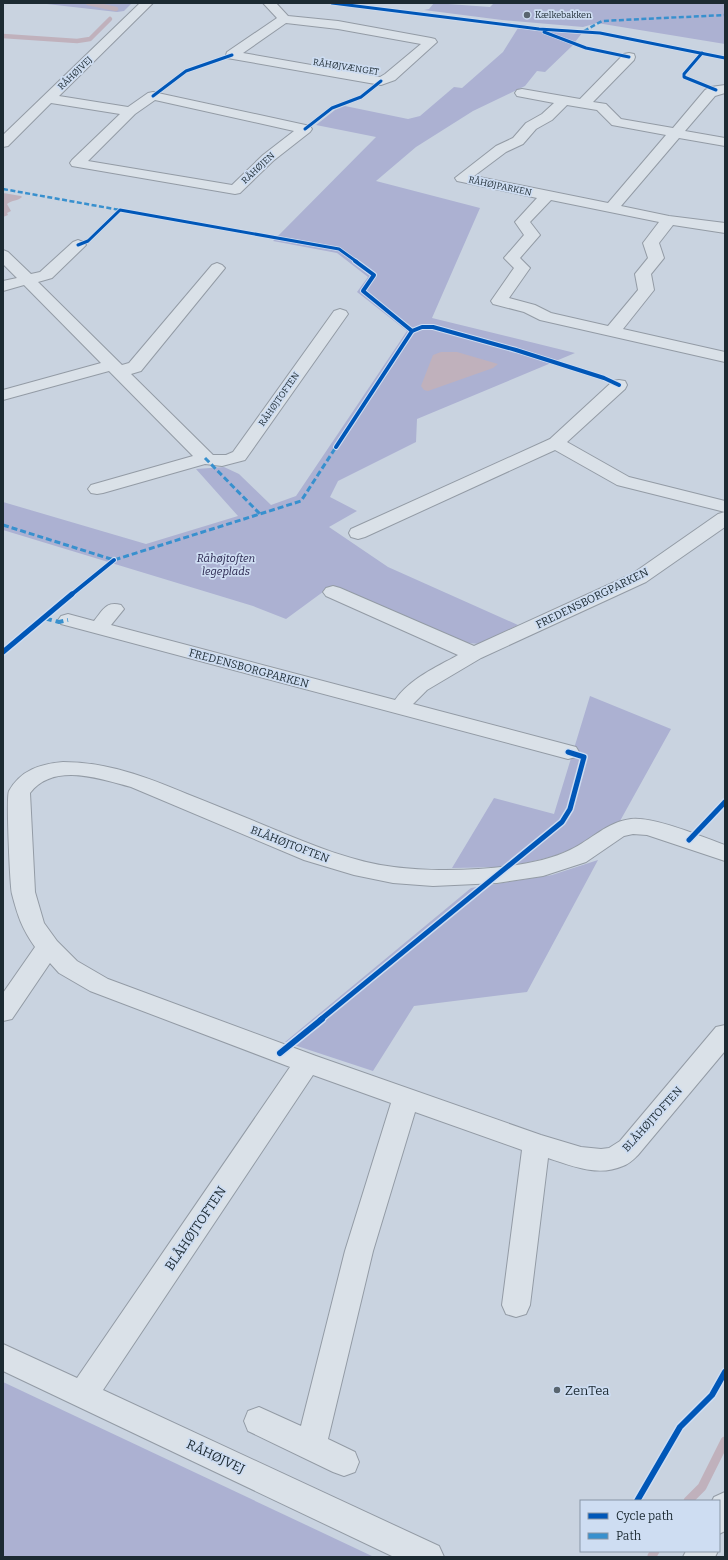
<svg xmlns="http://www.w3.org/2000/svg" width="728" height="1560" viewBox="0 0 728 1560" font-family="Bitter,serif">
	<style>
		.green { fill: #acb1d2 }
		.water { fill: #c0b1bc }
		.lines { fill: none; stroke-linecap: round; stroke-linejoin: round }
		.stream-far1 { stroke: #c0b1bc; stroke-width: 4.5 }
		.stream { stroke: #c0b1bc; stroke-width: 9 }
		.minor-casing { stroke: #939ba5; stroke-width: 2 }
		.tertiary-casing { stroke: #939ba5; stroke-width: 2 }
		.minor { fill: #dae1e8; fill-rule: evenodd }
		.tertiary { fill: #dae1e8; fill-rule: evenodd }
		.quiet-far2 { stroke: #3890ce; stroke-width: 2.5; stroke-dasharray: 5 2.5; stroke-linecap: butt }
		.quiet-far1 { stroke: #3890ce; stroke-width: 3; stroke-dasharray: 6 3; stroke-linecap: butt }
		.quiet { stroke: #3890ce; stroke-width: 4; stroke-dasharray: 8 4; stroke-linecap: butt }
		.cycleway-far3-casing { stroke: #ceddf2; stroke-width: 4.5 }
		.cycleway-far2-casing { stroke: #ceddf2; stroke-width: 6 }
		.cycleway-far1-casing { stroke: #ceddf2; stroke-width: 8 }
		.cycleway-casing { stroke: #ceddf2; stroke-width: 9 }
		.cycleway-far3 { stroke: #0057b8; stroke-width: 3 }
		.cycleway-far2 { stroke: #0057b8; stroke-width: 4 }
		.cycleway-far1 { stroke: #0057b8; stroke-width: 5 }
		.cycleway { stroke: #0057b8; stroke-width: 6 }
		.poi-dot { fill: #59656f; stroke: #ceddf2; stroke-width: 1.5 }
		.labels { text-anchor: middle; stroke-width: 3.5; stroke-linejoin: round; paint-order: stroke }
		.far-poi-label { font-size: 9px; fill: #1c2a32; stroke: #ceddf2; text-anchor: start }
		.far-street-label { font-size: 9px; fill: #1c2a32; stroke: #ceddf2 }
		.park-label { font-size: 11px; font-style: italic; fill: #29244d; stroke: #ceddf2 }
		.street-label { font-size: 11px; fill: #1c2a32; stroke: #ceddf2 }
		.near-street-label { font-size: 13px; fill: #1c2a32; stroke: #ceddf2 }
		.near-poi-label { font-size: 13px; fill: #1c2a32; stroke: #ceddf2; text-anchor: start }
	</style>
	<rect width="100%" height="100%" fill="#c9d3e0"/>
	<g class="green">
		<path d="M38,3H132L124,11L117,12Z"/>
		<path d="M434,3L490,7L494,3H725V44L597,23L583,27L502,20L424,10L429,9Z"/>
		<path d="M518,28L582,33L572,46L545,72L537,71L525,86L473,111L416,147L376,181L480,208L432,318L575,353L417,419L416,442L338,481L330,497L357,511L329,527L388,567L518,625L480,644L467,643L331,586L286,619L253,606L3,530V502L146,544L238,516L196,469L224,467L239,474L271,505L296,496L407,331L357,292L368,277L337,253L273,241L376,137L316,125L335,110L345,106L408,119L420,116L454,87L462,88L503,52Z"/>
		<path d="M590,696L671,729L620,821L603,829L579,846L554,856L530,862L501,867L452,868L494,798L554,814Z"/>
		<path d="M598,860L527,992L414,1006L373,1071L285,1042L471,888L552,875Z"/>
		<path d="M3,1382L374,1557H3Z"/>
	</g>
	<g class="water">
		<path d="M3,193L21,196L22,197C18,201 12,200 7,204L11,211L7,213L8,215L3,217Z"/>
		<path d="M441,352H457L498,364L493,368L428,391L424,390L421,386L433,355Z"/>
	</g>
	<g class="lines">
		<g class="stream-far1">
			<path d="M88,3L116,9"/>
			<path d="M3,36L77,41L90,39L110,19"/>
		</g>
		<g class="stream">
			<path d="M688,1501L702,1487L725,1441"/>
			<path d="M652,1556L655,1551"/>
		</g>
		<g class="minor-casing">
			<g id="minor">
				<path d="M140,3H153L59,96L128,107L148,93L153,92L310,126L312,129L310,132L273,161L240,193L235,194L72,166L70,163L72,160L120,114L51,103L8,146L3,147V135ZM155,100L294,131L263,155L232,185L88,161L135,114Z"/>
				<path d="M263,3H276L288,16L338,21L431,38L435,39L437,42L395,80L381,85L227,58L226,55L227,52L277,18ZM286,23L338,29L421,44L385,74L380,77L243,53Z"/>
				<path d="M629,53L634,54L635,57L634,60L593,102L606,104L621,119L673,128L705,90L711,87L725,85V93L715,96L685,131L725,138V146L679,138L621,206L669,216L725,223V233L673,225L659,243L664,258L651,274L654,290L623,329L725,352V362L540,320L524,312L493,304L491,301L514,268L504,258L524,235L515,222L537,198L462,182L457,181L455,178L496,146L513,138L526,123L542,114L554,103L517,96L515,93L517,90L522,89L580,99L624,54ZM567,105L597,110L612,125L666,135L608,203L474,176L506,152L523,144L536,129L552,120ZM551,200L659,222L643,243L648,258L635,274L638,290L608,326L551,313L535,305L509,298L530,268L520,258L540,235L530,222Z"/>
				<path d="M78,240L83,242L86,245L83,248L52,278L38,282L122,365L129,363L212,265L217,263L222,265L225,268L141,371L131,374L213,455H226L233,452L334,311L340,309L346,311L348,314L245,460L222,466L205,464L103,493L97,494L91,493L88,489L91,485L193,456L109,371L3,400V390L101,363L24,285L3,291V281L17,278L3,264V250L8,252L31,274L40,272L73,242Z"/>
				<path d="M619,380L625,381L627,385L625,389L567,442L629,477L725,501V527L646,582L481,658L427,690L413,704L576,747L579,752L576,757L568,759L61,624L58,620L61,616L68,614L94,621C103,610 106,601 121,605L124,609L111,625L395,700C411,678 435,668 458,655L326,596L323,592L326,588L333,586L340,588L474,646L632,574L718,514L725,512L617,485L555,450L365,537L358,539L351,537L349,533L351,529L550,439L613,381Z"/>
				<path d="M63,762C107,762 147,777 187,794C217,806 247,818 278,831C315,846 353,862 394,867C440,873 528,871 570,850C591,840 607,822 631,819C653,816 703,837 725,845V861L647,835L633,834L624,836L586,862L543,876L497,883L433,886L393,883L354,875L304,860L131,787C100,779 54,762 30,793L35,892L44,923L57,941L77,961L108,979L316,1056L541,1135L581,1147L601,1149L609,1148L620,1141L716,1027L725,1025V1051L638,1155C634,1159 629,1164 623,1166C598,1177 572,1166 548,1158L530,1305L526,1314L516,1317L506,1314L502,1305L522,1150L415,1112L373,1251L328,1439L355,1452L359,1462L355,1472L344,1476L333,1472L248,1431L244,1421L248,1411L259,1407L301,1426L345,1251L391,1103L313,1075L103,1390L439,1546L444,1557H394L3,1371V1344L77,1378L290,1067L90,991L59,973L50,963L12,1019L3,1021V993L35,947C22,928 18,917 12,894C10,885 6,796 9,791C21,770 40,764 63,762Z"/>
			</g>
		</g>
		<g class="tertiary-casing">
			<g id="tertiary">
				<path d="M725,1492V1531L719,1534V1501H712L714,1497Z"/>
				<path d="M686,1551H718L715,1557H683Z"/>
			</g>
		</g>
		<use href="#minor" class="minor"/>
		<use href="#tertiary" class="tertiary"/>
		<g class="quiet-far2">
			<path d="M584,31L602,21L725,15"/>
			<path d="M3,189L120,210"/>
		</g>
		<g class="quiet-far1">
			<path d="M205,458L260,514"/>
			<path d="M3,525L114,560L301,501L336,447"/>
		</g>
		<path class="quiet" d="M44,618L59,622L68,620"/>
		<g class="cycleway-far3-casing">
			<g id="cycleway-far3">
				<path d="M332,3L539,29L600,33L725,58"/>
				<path d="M544,32L586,48L629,57"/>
				<path d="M702,53L684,74V77L716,90"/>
				<path d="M153,96L186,71L232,55"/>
				<path d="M305,129L332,108L361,97L381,81"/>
				<path d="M78,245L88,241L120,210L339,249L357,262"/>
			</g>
		</g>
		<g class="cycleway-far2-casing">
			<g id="cycleway-far2">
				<path d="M412,331L422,327H433L516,350L604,378L619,385"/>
				<path d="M336,447L412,331L363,291L374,275L355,261"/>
				<path d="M71,595L114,560"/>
			</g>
		</g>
		<g class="cycleway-far1-casing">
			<g id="cycleway-far1">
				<path d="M3,652L72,594"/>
				<path d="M689,840L725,802"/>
				<path d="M320,1020L562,822L570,809L584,757L568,752"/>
			</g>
		</g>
		<g class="cycleway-casing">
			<g id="cycleway">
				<path d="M280,1053L322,1019"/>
				<path d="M637,1501L680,1427L712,1395L725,1372"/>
			</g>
		</g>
		<use href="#cycleway-far3" class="cycleway-far3"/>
		<use href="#cycleway-far2" class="cycleway-far2"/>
		<use href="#cycleway-far1" class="cycleway-far1"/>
		<use href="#cycleway" class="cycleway"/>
	</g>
	<g class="poi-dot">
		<circle cx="527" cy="15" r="4"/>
		<circle cx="557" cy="1390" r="4"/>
	</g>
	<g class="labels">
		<g class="far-poi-label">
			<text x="535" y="18">Kælkebakken</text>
		</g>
		<g class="far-street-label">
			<text transform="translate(346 67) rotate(9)" y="3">RÅHØJVÆNGET</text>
			<text transform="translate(75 73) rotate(-44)" y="3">RÅHØJVEJ</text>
			<text transform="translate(258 168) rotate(-43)" y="3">RÅHØJEN</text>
			<text transform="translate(500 186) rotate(12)" y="3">RÅHØJPARKEN</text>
			<text transform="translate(279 399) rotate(-55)" y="3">RÅHØJTOFTEN</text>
		</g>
		<g class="park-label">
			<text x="226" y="562">Råhøjtoften<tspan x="226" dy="13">legeplads</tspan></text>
		</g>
		<g class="street-label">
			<text transform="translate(592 598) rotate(-26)" y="4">FREDENSBORGPARKEN</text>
			<text transform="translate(249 668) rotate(15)" y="4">FREDENSBORGPARKEN</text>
			<text transform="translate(290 844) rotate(21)" y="4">BLÅHØJTOFTEN</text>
			<text transform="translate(652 1119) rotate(-48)" y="4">BLÅHØJTOFTEN</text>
		</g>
		<g class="near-street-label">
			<text transform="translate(195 1228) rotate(-56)" y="5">BLÅHØJTOFTEN</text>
			<text transform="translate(216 1456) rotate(25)" y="5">RÅHØJVEJ</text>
		</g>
		<g class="near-poi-label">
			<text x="565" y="1395">ZenTea</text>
		</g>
	</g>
	<rect width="728" height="1560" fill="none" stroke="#1c2a32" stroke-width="8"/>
	<rect x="580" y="1500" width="140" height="52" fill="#ceddf2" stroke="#8795a5"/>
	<rect x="588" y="1513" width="20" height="6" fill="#0057b8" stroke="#8795a5"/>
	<text x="616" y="1520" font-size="12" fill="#1c2a32">Cycle path</text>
	<rect x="588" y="1533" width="20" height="6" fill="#3890ce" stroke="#8795a5"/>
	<text x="616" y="1540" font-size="12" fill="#1c2a32">Path</text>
</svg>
